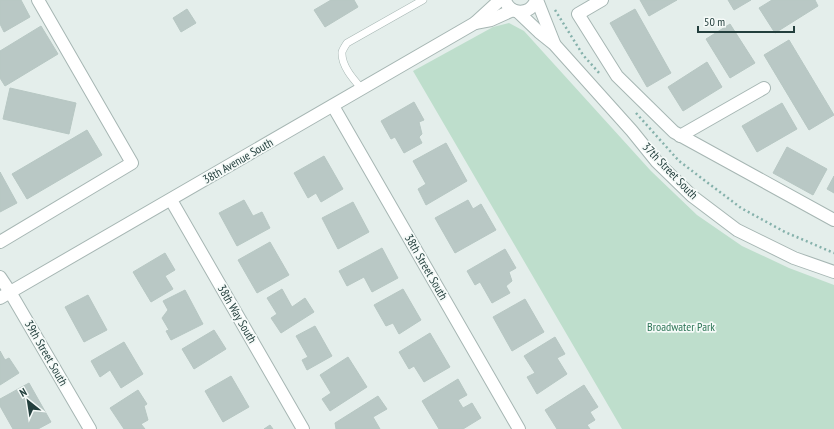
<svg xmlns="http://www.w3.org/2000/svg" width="834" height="429" viewBox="0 0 834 429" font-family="'PT Sans Narrow',sans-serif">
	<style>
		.green { fill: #bedecc }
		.building { fill: #b9c8c5; stroke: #b7c7c3 }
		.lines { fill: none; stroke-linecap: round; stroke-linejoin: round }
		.service-casing { stroke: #a6b6b3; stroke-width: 8 }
		.minor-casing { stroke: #a6b6b3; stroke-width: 14 }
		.tertiary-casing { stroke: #a6b6b3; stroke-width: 14 }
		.path { stroke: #85b1ab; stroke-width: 2.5; stroke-dasharray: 2 3; stroke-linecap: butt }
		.service { stroke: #fff; stroke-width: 7 }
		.minor { stroke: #fff; stroke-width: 12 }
		.tertiary { stroke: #fff; stroke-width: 12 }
		.labels { text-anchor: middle; stroke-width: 3.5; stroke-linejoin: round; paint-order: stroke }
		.street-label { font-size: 12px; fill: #233f3d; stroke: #f5faf8 }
		.park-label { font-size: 12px; fill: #2e7657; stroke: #f5faf8 }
	</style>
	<rect width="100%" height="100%" fill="#e4eeeb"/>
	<path class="green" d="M509,23L524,31L651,171L697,215L742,246L789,268L834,285V429H622L413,71L493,27Z"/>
	<g class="building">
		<path d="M0,0H21L30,17L4,32L0,24Z"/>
		<path d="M331,0H354L358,7L325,27L314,10Z"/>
		<path d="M640,0H677L649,16Z"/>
		<path d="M728,0H751L734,10Z"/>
		<path d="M772,0H815L818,6L775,33L759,8Z"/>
		<path d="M187,9L196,23L181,32L173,18Z"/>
		<path d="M635,9L671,73L647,87L610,23Z"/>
		<path d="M730,24L755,63L730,78L706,39Z"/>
		<path d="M41,26L58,54L5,86L0,78V51Z"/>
		<path d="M789,40L834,115L809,130L764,55Z"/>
		<path d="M707,62L722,87L683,111L668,87Z"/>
		<path d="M10,88L76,103L69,134L3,119Z"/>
		<path d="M414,102L424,120L419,122L422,134L419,137L422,143L404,153L395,137L391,139L381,121Z"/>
		<path d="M782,103L797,129L757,152L742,126Z"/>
		<path d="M87,130L102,155L27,199L12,174Z"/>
		<path d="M446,143L467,181L426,205L418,189L426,184L413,161Z"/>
		<path d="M787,147L827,169L813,195L773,173Z"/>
		<path d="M324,156L343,189L321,202L316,193L308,198L294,173Z"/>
		<path d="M0,172L17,203L0,212Z"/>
		<path d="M834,176V193L827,189Z"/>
		<path d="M244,200L253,216L262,212L270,228L237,246L219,213Z"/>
		<path d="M468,200L473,209L481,204L496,230L455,253L435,218Z"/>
		<path d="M353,202L369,232L338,249L322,218Z"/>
		<path d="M270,242L289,275L257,293L238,260Z"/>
		<path d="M382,248L398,278L372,292L364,277L347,286L339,271Z"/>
		<path d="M505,249L516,268L509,272L512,281L506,286L510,293L492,303L480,282L475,285L467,271Z"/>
		<path d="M165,253L175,270L165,276L173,289L151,302L133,272Z"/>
		<path d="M282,289L292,307L305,298L314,312L281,333L271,318L277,314L267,298Z"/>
		<path d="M403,289L421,320L399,334L393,323L386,326L374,305Z"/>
		<path d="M185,290L203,324L171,340L166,331L169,330L162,318L168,310L163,301Z"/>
		<path d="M88,295L107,330L84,342L65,307Z"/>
		<path d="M525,299L544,332L512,351L493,317Z"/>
		<path d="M315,326L332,356L307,370L302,360L308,357L296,336Z"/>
		<path d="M214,330L226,349L194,369L182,349Z"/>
		<path d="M430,333L450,367L424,382L414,366L409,369L399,352Z"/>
		<path d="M555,337L565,354L557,358L567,374L537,394L527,377L535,373L524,356Z"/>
		<path d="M124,342L143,374L121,388L110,370L100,377L91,361Z"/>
		<path d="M0,351L5,360L9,358L19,373L0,385Z"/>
		<path d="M348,357L367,387L330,411L322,399L331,393L320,375Z"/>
		<path d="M231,376L249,407L223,422L205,391Z"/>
		<path d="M458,379L467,395L458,400L463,408L472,403L481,418L463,429H439L422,401Z"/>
		<path d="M29,383L51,422L38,429H13L0,406V399Z"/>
		<path d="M584,385L598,407L590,412L595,420L587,425L590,429H557L545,410Z"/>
		<path d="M138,390L147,404L144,406L148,420L141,424L145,429H124L110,408Z"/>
		<path d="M378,396L387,409L373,417L380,429H336L335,423Z"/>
		<path d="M270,425L273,429H264Z"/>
	</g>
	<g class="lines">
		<g class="service-casing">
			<path id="service" d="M362,89C354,80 341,66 342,52C343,49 345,46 347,43L423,0"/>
		</g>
		<g class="minor-casing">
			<g id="minor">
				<path d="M602,0L578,14L617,76L674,132L834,220"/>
				<path d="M475,23L491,20L513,10"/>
				<path d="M333,106L519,429"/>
				<path d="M680,136L764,88"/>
				<path d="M171,200L303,429"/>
				<path d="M0,242L132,163L38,0"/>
				<path d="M0,277L10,292L90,429"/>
				<path d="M0,298L475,23L500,0"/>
			</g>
		</g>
		<g class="tertiary-casing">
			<g id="tertiary">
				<path d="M505,0C510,16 531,15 536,0"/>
				<path d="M537,0L554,43"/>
				<path d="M518,12L539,32L554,44L632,131L657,162L692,196L737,230L794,258L834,272"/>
			</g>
		</g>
		<g class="path">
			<path d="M555,10L583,55L600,74"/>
			<path d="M636,113L679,161L741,208L785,232L834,253"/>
		</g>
		<use href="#service" class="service"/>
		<use href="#minor" class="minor"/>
		<use href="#tertiary" class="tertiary"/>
	</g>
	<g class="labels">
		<g class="street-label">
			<text transform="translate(238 161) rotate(-30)" y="4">38th Avenue South</text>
			<text transform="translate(670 171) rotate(46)" y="4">37th Street South</text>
			<text transform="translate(426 267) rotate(60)" y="4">38th Street South</text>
			<text transform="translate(237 314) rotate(60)" y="4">38th Way South</text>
			<text transform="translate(46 353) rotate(60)" y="4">39th Street South</text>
		</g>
		<g class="park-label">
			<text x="681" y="331">Broadwater Park</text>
		</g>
	</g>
	<g transform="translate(28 401) rotate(330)" stroke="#f5faf8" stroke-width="3" paint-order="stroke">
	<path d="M0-3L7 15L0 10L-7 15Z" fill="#233f3d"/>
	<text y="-6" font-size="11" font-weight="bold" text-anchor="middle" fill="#233f3d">N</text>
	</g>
	<path d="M698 26v6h96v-6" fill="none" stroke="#233f3d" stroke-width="2"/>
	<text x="704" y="26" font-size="12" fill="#233f3d" stroke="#f5faf8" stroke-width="3" paint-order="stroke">50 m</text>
</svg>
